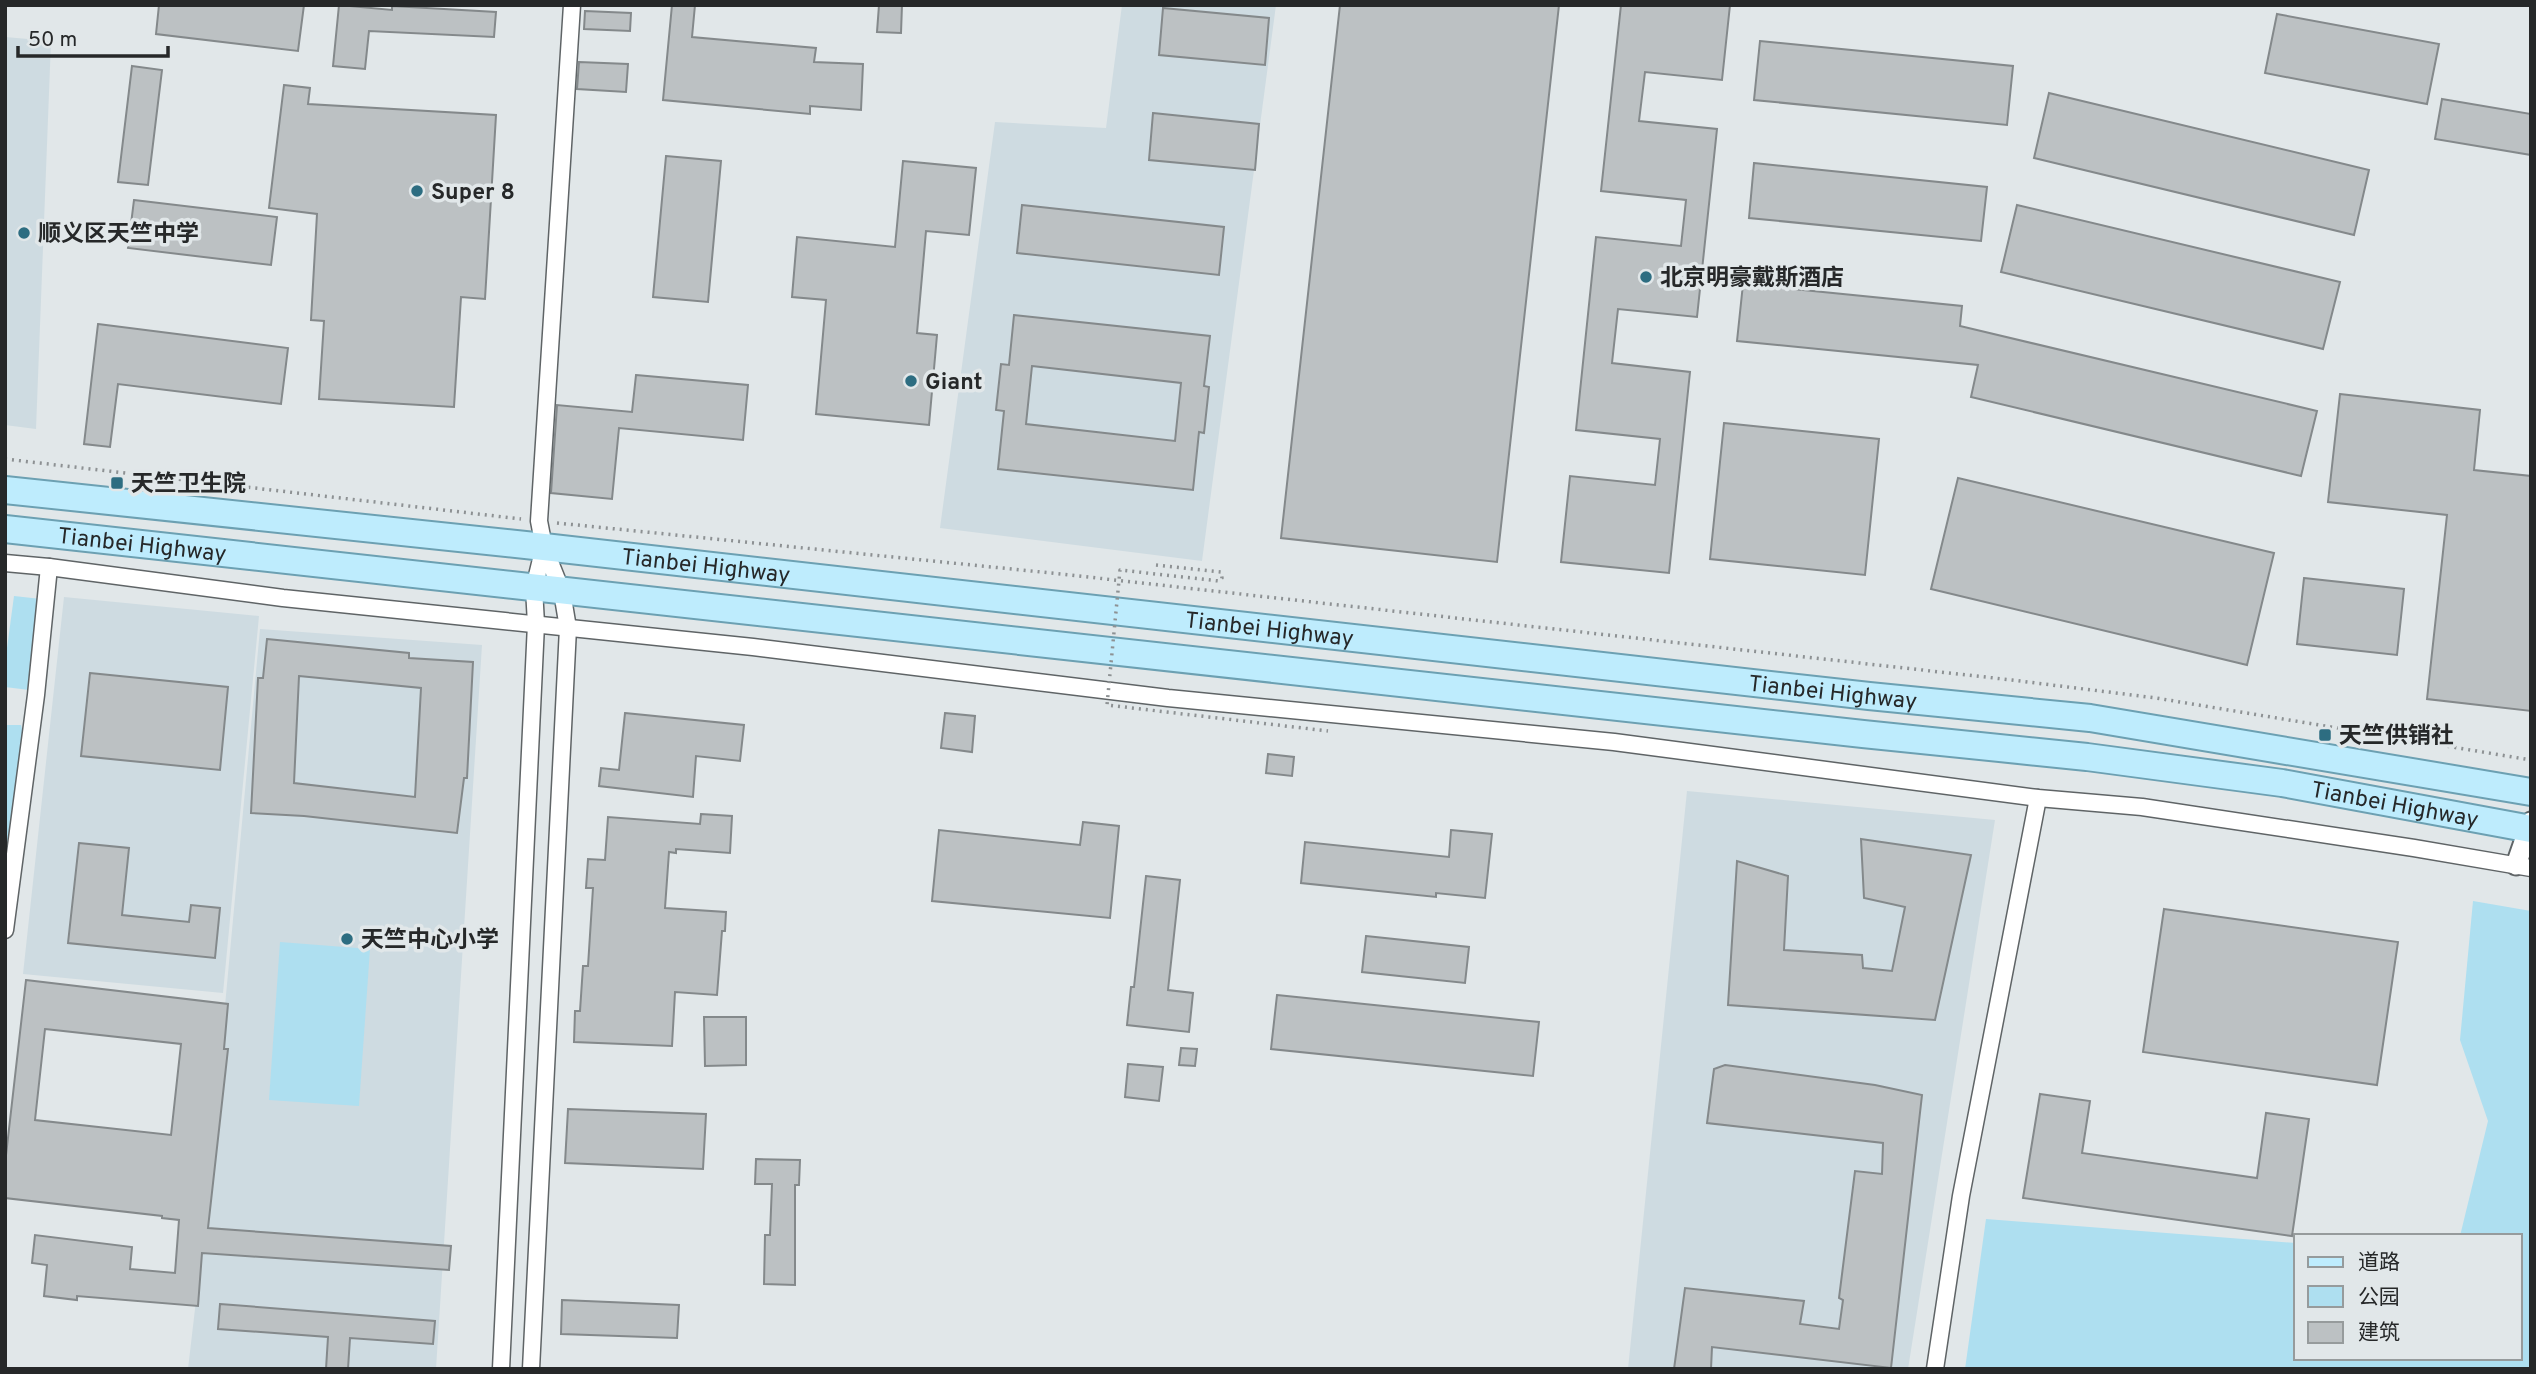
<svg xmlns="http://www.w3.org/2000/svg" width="2536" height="1374" viewBox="0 0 2536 1374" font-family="Overpass,'Noto Sans SC',sans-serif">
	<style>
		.built { fill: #cedbe1 }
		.green { fill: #aedff0 }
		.building { fill: #bcc1c3; stroke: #84898b; stroke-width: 2; fill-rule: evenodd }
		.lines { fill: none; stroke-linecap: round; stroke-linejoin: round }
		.minor-casing { stroke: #5f6466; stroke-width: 19 }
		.tertiary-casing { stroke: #5f6466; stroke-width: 23 }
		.primary-casing { stroke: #6ca0b2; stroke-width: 30 }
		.path { stroke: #8d9193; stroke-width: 3.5; stroke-dasharray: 2 5; stroke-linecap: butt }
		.minor { stroke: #fff; stroke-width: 16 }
		.tertiary { stroke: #fff; stroke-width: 19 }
		.primary { stroke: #beecfd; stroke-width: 26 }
		.path-bridge { stroke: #8d9193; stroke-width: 3.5; stroke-dasharray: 2 5; stroke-linecap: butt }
		.poi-dot { fill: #2d6d81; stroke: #e1e7e9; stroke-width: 2.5 }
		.labels { text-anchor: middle; stroke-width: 7; stroke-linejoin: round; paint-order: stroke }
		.poi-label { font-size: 23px; font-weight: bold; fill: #262829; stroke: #e1e7e9; text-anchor: start }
		.street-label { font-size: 23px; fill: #262829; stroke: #e1e7e9 }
	</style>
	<rect width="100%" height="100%" fill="#e1e7e9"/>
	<g class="built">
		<path d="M1122,5H1276L1202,561L940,528L995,122L1106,128Z"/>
		<path d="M5,37L51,41L36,429L5,425Z"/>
		<path d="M64,597L259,616L223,993L23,974Z"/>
		<path d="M260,629L482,645L436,1369H188L204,1232Z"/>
		<path d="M1687,791L1995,820L1908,1369H1628Z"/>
	</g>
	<g class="green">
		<path d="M14,596L41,599L29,690L5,687V663Z"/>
		<path d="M5,725H21L24,736L5,886Z"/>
		<path d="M2473,901L2531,911V1369H1965L1986,1219L2296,1243V1358H2520V1236H2460L2488,1121L2460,1040Z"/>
		<path d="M280,942L370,949L359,1106L269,1100Z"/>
	</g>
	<g class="building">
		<path d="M159,5H304L298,51L156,34Z"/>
		<path d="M339,5L392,10V6L496,12L494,37L369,31L365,69L333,66Z"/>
		<path d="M672,5H695L692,37L816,48L814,62L863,64L861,110L810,106V114L663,100Z"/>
		<path d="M879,5H902L901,33L877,32Z"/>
		<path d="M1340,5H1559L1497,562L1281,538Z"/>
		<path d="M1621,5H1730L1722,80L1645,72L1639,121L1717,129L1697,317L1618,309L1612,363L1690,372L1669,573L1561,562L1570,476L1655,485L1660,439L1576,430L1596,237L1681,246L1686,200L1601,191Z"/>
		<path d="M1163,8L1269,18L1265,65L1159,55Z"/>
		<path d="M585,11L631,13L630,31L584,29Z"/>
		<path d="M2277,14L2439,44L2427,104L2265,73Z"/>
		<path d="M1760,41L2013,66L2007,125L1754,100Z"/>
		<path d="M579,62L628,64L626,92L577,89Z"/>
		<path d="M132,66L162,70L148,185L118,182Z"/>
		<path d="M284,85L310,88L308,104L496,115L485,299L461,297L454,407L319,399L324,321L311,320L317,214L269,208Z"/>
		<path d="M2049,93L2369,170L2354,235L2034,158Z"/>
		<path d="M2442,99L2531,114V155L2435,139Z"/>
		<path d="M1153,113L1259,124L1255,170L1149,160Z"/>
		<path d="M666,156L721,161L708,302L653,297Z"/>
		<path d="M903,161L976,168L969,235L926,231L917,333L937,335L929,425L816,414L826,300L792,297L797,237L895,247Z"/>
		<path d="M1754,163L1987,187L1981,241L1749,218Z"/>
		<path d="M134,200L277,217L271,265L128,248Z"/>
		<path d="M1022,205L1224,227L1219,275L1017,253Z"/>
		<path d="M2017,205L2340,282L2323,349L2001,272Z"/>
		<path d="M1743,284L1962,306L1960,326L2317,411L2301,476L1971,397L1978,365L1737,341Z"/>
		<path d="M1014,315L1210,336L1204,386L1209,387L1204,433L1199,432L1193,490L998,469L1004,411L996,410L1001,364L1009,365ZM1032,366L1181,383L1175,441L1026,424Z"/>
		<path d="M98,324L288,348L281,404L118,384L110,447L84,444Z"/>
		<path d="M636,375L748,385L743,440L619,428L612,499L551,493L557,405L632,412Z"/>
		<path d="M2340,394L2480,410L2474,470L2531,476V711L2427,699L2447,515L2328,502Z"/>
		<path d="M1724,423L1879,439L1865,575L1710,559Z"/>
		<path d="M1958,478L2274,553L2247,665L1931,589Z"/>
		<path d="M2304,578L2404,589L2397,655L2297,644Z"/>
		<path d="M267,639L409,653V658L473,662L467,778H464L457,833L304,816L251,813L258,678H263ZM299,676L421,688L415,797L294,783Z"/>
		<path d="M90,673L228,687L220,770L81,756Z"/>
		<path d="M625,713L744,725L740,761L696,756L693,797L599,786L601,768L619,770Z"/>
		<path d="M945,713L975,716L972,752L941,748Z"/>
		<path d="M1268,754L1294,757L1292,776L1266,773Z"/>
		<path d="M701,814L732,816L730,853L676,849V853L669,852L665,908L726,912L725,931H722L717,995L675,992L672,1046L574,1042L575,1011H580L583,966H588L593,888H586L588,859L605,860L608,817L700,824Z"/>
		<path d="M1083,822L1119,826L1110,918L932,901L939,830L1080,845Z"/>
		<path d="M1451,830L1492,834L1485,898L1436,893V897L1301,883L1305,842L1449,857Z"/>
		<path d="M1861,839L1971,855L1935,1020L1728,1005L1737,861L1788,876L1784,950L1862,955L1863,968L1892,971L1905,907L1864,898Z"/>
		<path d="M79,843L129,848L122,915L189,922L191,905L220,908L215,958L68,943Z"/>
		<path d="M1146,876L1180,880L1168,990L1193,993L1189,1032L1127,1025L1131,987H1134Z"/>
		<path d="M2164,909L2398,942L2377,1085L2143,1052Z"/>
		<path d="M1366,936L1469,947L1465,983L1362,972Z"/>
		<path d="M26,980L228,1004L224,1049H228L208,1228L451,1246L449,1270L202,1253L198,1306L77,1296V1300L44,1296L47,1265L32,1263L35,1235L132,1247L130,1269L175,1273L179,1220L162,1218V1216L5,1198V1164ZM45,1029L181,1044L171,1135L35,1120Z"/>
		<path d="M1277,995L1539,1022L1533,1076L1271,1049Z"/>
		<path d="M704,1017H746V1065L705,1066Z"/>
		<path d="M1181,1048L1197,1049L1195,1066L1179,1065Z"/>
		<path d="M1128,1064L1163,1067L1159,1101L1125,1097Z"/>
		<path d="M1725,1065L1875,1085L1922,1095L1891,1368L1712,1347L1711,1369H1674L1685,1288L1804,1301L1800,1324L1839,1329L1843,1300L1839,1298L1855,1171L1882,1174L1883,1143L1707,1123L1714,1069Z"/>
		<path d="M2040,1094L2090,1101L2082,1153L2257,1178L2266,1113L2309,1119L2292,1236L2023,1198Z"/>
		<path d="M568,1109L706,1114L703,1169L565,1163Z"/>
		<path d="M756,1159L800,1160L799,1185H795V1285L764,1284L765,1235H770L772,1184H755Z"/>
		<path d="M562,1300L679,1305L677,1338L561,1334Z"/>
		<path d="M220,1304L435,1321L433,1344L350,1338L348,1369H326L328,1337L218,1329Z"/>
	</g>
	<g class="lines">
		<g class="minor-casing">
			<g id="minor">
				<path d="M5,563L49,567L283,598L753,647L1168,698L1614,742L2038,798L2142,807L2414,848L2531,868"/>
				<path d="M5,930L36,695L49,567"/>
				<path d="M501,1369L536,624L534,588L544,547"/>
				<path d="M531,1369L568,628L562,592L544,547L539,521L572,5"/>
				<path d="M1935,1369L1961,1196L2038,798"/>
			</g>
		</g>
		<g class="tertiary-casing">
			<path id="tertiary" d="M2516,865L2531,822"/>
		</g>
		<g class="primary-casing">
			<g id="primary">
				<path id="s1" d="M5,490L544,547L1869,696L2090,718L2531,792"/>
				<path id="s2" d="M5,529L1863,734L2087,757L2282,783L2531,829"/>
			</g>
		</g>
		<g class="path">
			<path d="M5,459L521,519"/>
			<path d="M557,523L1061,574L2012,680L2156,698L2531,760"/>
		</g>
		<use href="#minor" class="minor"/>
		<use href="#tertiary" class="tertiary"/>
		<use href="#primary" class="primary"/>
		<path class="path-bridge" d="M1156,565L1221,572L1222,578L1219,581L1120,570L1107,705L1328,731"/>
	</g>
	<g class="poi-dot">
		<circle cx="417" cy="191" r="7"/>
		<circle cx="24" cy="233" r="7"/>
		<circle cx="1646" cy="277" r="7"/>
		<circle cx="911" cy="381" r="7"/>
		<rect x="110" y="476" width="14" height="14" rx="3.5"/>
		<rect x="2318" y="728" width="14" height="14" rx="3.5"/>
		<circle cx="347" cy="939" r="7"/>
	</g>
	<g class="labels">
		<g class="poi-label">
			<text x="431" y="199">Super 8</text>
			<text x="38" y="241">顺义区天竺中学</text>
			<text x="1660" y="285">北京明豪戴斯酒店</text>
			<text x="925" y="389">Giant</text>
			<text x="131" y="491">天竺卫生院</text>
			<text x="2339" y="743">天竺供销社</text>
			<text x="361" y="947">天竺中心小学</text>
		</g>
		<g class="street-label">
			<text dy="8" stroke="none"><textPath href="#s2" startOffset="138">Tianbei Highway</textPath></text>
			<text dy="8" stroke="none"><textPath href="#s1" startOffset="705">Tianbei Highway</textPath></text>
			<text dy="8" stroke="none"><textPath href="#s1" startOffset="1272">Tianbei Highway</textPath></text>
			<text dy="8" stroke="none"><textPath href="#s1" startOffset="1839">Tianbei Highway</textPath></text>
			<text dy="8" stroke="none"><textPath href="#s2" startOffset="2406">Tianbei Highway</textPath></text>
		</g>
	</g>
	<rect width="2536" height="1374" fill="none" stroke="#262829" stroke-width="14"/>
	<rect x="2294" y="1234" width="228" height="126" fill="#e1e7e9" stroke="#969b9c" stroke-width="2"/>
	<rect x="2308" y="1257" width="35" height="10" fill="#beecfd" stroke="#969b9c" stroke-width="2"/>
	<text x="2358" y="1269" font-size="21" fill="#262829">道路</text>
	<rect x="2308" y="1286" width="35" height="21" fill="#aedff0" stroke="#969b9c" stroke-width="2"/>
	<text x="2358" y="1304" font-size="21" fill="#262829">公园</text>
	<rect x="2308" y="1322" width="35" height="21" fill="#bcc1c3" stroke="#969b9c" stroke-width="2"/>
	<text x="2358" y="1339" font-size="21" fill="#262829">建筑</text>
	<path d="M18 46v10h150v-10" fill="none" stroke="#262829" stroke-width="3.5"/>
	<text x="28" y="46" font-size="21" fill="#262829" stroke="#e1e7e9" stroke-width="5" paint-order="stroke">50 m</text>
</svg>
